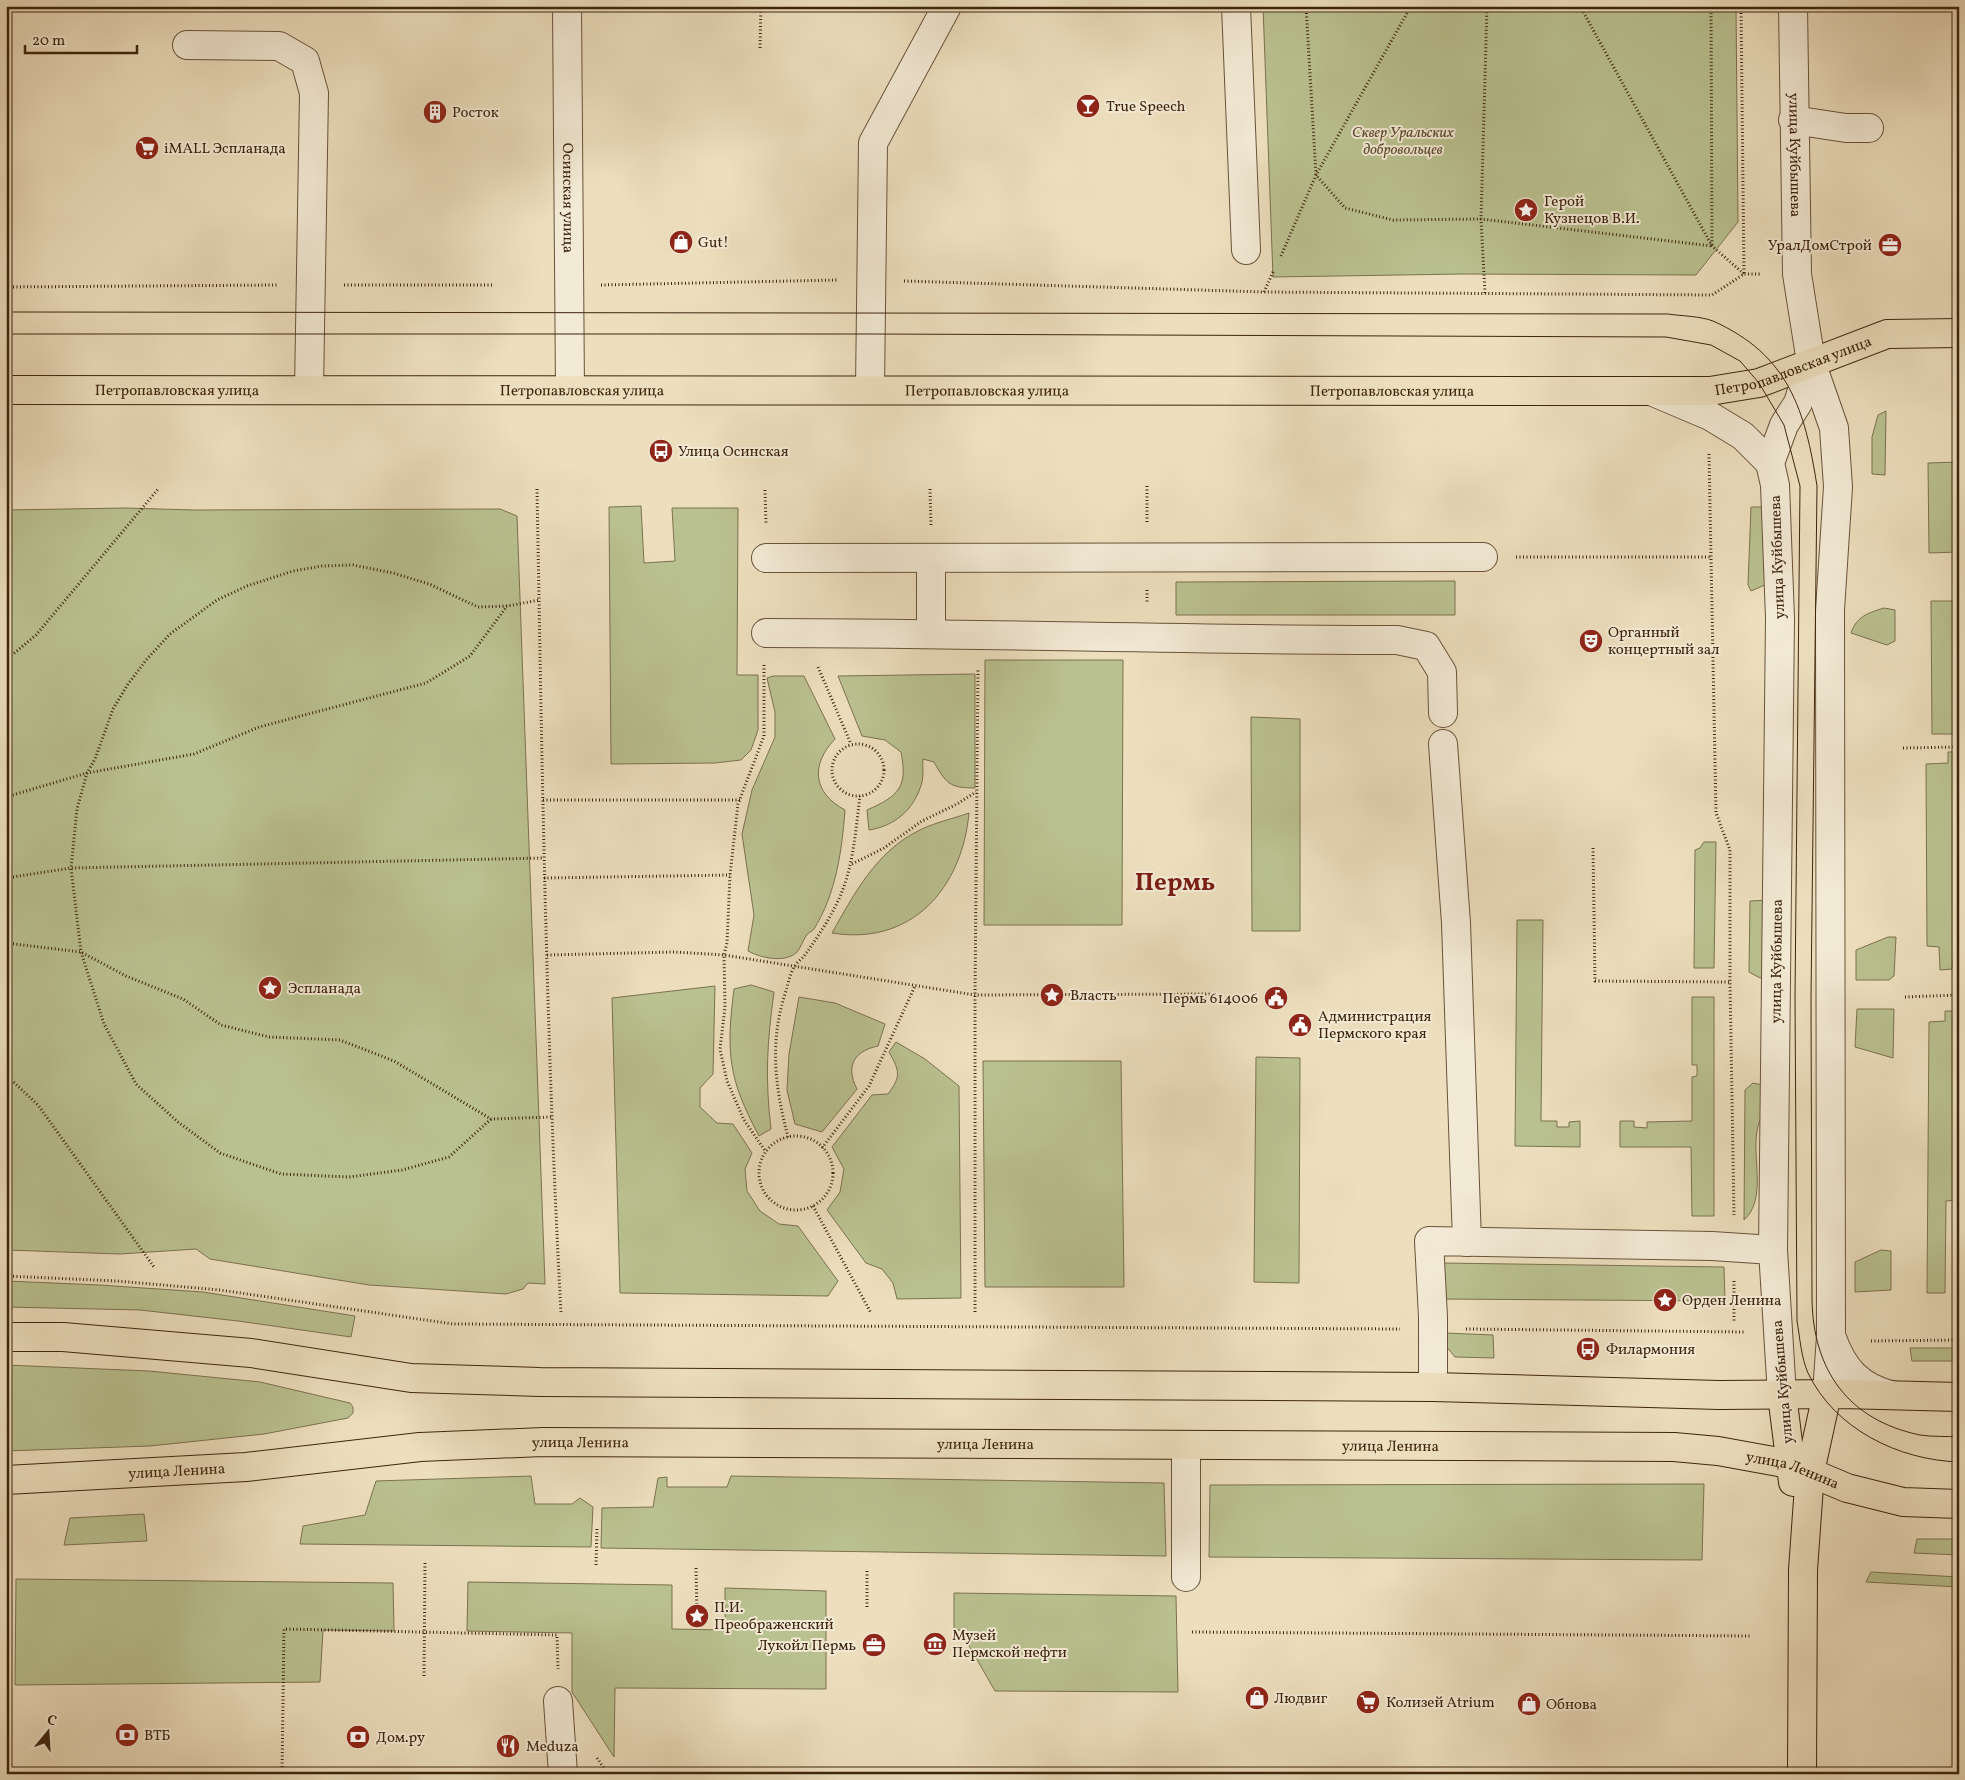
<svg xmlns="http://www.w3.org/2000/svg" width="1965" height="1780" viewBox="0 0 1965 1780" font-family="Vollkorn,serif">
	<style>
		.green { fill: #bac190; stroke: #7c724f }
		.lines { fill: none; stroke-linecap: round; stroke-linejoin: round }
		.minor-casing { stroke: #6a533a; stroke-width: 30 }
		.major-casing { stroke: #3e240e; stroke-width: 30 }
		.path { stroke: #3e240e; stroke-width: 3; stroke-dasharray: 1 2.5; stroke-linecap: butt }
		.minor { stroke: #f3ead5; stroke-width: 28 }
		.major { stroke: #eddfbe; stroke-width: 28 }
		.tram { stroke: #3e240e; stroke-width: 1 }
		.labels { text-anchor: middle; stroke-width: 4; stroke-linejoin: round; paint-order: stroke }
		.poi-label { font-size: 15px; fill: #3e240e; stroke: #f3ead5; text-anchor: start }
		.park-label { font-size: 15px; font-style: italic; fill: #5d4b2e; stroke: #f3ead5 }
		.street-label { font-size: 15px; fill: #3e240e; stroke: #f3ead5 }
		.town-label { font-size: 25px; font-weight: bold; fill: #7a1f14; stroke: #f3ead5 }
	</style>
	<rect width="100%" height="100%" fill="#eddfbe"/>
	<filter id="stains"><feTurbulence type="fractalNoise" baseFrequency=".004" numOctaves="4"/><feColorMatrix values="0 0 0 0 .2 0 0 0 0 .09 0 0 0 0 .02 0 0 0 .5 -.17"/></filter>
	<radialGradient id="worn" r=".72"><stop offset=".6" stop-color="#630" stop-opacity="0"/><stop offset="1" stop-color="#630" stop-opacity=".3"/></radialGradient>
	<g class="green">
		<path d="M1263,6H1736L1738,222L1696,275L1462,274L1273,277Z"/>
		<path d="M1886,411L1885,475L1872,474V437L1878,415Z"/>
		<path d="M1959,462V552L1929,553L1928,463Z"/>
		<path d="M641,506L644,563L675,561L672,508H738L737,675H758V730L751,750L741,760L715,763L611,764L609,507Z"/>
		<path d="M1751,507H1767V584L1751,591L1748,585Z"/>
		<path d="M125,508L194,510L500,509L517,516L545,1284L528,1283L523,1289L506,1294L369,1285L210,1259L196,1249L120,1254L6,1250V510Z"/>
		<path d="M1455,581V615H1176V582Z"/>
		<path d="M1931,601H1959V734H1932Z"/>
		<path d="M1884,608L1895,610V641L1887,645L1851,633C1857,616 1868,613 1884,608Z"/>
		<path d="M985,660H1123L1122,925H984Z"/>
		<path d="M975,674V788C949,788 946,783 934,762L923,759C922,766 924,775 922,782C915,809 895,826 869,830L867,810C899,796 908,787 901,752L885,740L862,736L838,676Z"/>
		<path d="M773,676H804L835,739C810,765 813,793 845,810C842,850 836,894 814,929C812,932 807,933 806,936C802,942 801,948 796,953C784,963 761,958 748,951L754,915L742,834L752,790L775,737V712L767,678Z"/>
		<path d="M1251,717L1300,719V931H1252Z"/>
		<path d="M1948,752H1959V959H1953L1952,969L1940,970L1939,947L1927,946L1926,764L1948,763Z"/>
		<path d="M969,813C962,888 912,946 832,933C854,894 876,852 918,831C933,823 952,819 969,813Z"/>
		<path d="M1704,842H1716L1714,968H1694L1695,850L1700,848Z"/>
		<path d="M1770,900L1771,976L1760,978L1749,972L1750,901Z"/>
		<path d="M1517,920H1543L1541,1121H1557V1127H1569V1122L1580,1121V1147L1515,1146Z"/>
		<path d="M1888,937H1896L1894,976L1889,980H1856V950Z"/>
		<path d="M751,985L774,992C767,1043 765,1078 771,1129L759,1136C728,1078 726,1053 734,989Z"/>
		<path d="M715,986L713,1074L700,1088V1107L717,1123L733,1124L752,1153L745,1169L747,1191L760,1211L779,1224L798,1226L838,1281L828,1296L620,1293L612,998Z"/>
		<path d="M799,997L835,1003L885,1024L878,1046C854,1051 845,1066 857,1089L822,1132L795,1124L787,1090L789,1054Z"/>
		<path d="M1692,997H1714V1216H1692L1691,1147H1620V1121H1634V1127L1647,1128V1122L1692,1121V1077L1697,1076V1065H1692Z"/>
		<path d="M1857,1009H1894L1893,1058L1855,1047Z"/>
		<path d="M1945,1011H1954L1953,1022H1959V1200L1946,1201L1945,1293H1927L1929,1022L1945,1021Z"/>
		<path d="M896,1042L925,1059L959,1086L961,1298L897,1299L893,1283L882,1269L866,1263L827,1210L840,1192L844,1169L832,1147L872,1095L888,1094C901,1077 900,1071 889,1052Z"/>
		<path d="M1256,1057L1300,1058L1299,1283L1254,1282Z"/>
		<path d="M983,1061H1121L1124,1287H985Z"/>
		<path d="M1753,1083L1772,1087C1769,1101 1759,1119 1757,1131C1752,1159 1767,1199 1744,1220L1745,1090Z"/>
		<path d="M1881,1250L1891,1251V1290L1855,1292V1262Z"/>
		<path d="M1442,1263L1724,1267L1725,1301L1443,1299Z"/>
		<path d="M6,1281L99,1285L203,1292L355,1316L351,1337L238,1321L140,1310L6,1307Z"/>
		<path d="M1445,1333L1493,1335L1494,1358L1455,1357L1446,1346Z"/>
		<path d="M1910,1348H1959V1361H1912Z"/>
		<path d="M6,1365L149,1371L260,1382L350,1403L353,1407V1413L348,1418L264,1434L150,1446L6,1451Z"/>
		<path d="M531,1476L535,1504H572L580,1498L593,1507L591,1547L300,1544L303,1526L365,1515L376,1481Z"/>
		<path d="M731,1476L1164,1483L1166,1556L601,1548L602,1508L653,1507L658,1478L667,1477V1487H727Z"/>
		<path d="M1704,1484L1702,1560L1209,1557L1210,1485Z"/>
		<path d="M144,1514L147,1541L64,1545L70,1518Z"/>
		<path d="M1917,1539H1959V1555L1914,1553Z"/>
		<path d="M1871,1572L1959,1577V1587L1866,1582Z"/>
		<path d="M16,1579L393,1583L394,1631L323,1630L320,1682L15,1685Z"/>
		<path d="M468,1582L672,1585V1629L725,1630V1588L826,1591V1689L615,1688L614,1757L572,1692V1633L467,1631Z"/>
		<path d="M954,1593L1176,1596L1178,1692L995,1691L960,1630H954Z"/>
	</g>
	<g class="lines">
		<g class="minor-casing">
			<g id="minor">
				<path id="s1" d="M567,6L570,390"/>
				<path d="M1236,6L1246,250"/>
				<path id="s2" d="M1793,6L1797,274L1811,362L1834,428L1838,487L1830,610L1831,1336L1827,1394"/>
				<path d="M187,45L279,46L305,61L314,93L309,390"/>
				<path d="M1793,120L1846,128H1869"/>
				<path d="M870,389L873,143L947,6"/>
				<path d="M1651,391L1710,416L1743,436L1770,463"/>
				<path d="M766,558L1483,557"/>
				<path d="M931,558V633"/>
				<path d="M766,633C977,633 1187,640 1397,640L1426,646L1442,672L1443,713"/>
				<path d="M1443,744L1456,923L1467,1242"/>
				<path d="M1832,1338C1843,1369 1859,1387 1891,1395"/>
				<path d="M1433,1387V1317L1429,1241L1712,1246L1773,1250"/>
				<path id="s3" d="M1782,1395L1773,1250L1780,618L1775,485L1770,463L1784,425L1798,403L1811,362"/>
				<path d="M1186,1577V1445"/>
				<path d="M558,1701L563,1774"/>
			</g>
		</g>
		<g class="major-casing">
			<g id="major">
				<path id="s4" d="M6,390L1710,391L1759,383L1887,334L1959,333"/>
				<path d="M6,1337H63L251,1353L411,1378L540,1382L1433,1387L1719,1395L1842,1394L1959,1397"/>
				<path d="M1782,1395L1793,1482"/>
				<path id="s5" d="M6,1480L246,1467L420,1447L543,1442L1674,1447L1718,1451L1790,1464L1847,1488L1903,1502L1959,1504"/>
				<path d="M1802,1774L1803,1570L1810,1472L1827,1394"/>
			</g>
		</g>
		<g class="path">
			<path d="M1306,6L1316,175L1345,208L1393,220L1481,219L1712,246L1711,6"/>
			<path d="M1580,6L1712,246L1744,274"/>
			<path d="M1741,6L1744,274"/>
			<path d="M760,48L761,6"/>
			<path d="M1281,256L1316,175L1411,6"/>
			<path d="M904,281L1264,292L1712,295L1744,274H1760"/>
			<path d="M344,285H492"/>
			<path d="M601,285L838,280"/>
			<path d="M6,287L278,285"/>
			<path d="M1264,292L1274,270"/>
			<path d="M1485,293L1481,219L1487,6"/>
			<path d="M1709,454L1716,813L1730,850V982L1734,1215"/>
			<path d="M1147,486V523"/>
			<path d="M537,489C542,764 546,1038 561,1313"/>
			<path d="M930,489L931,526"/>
			<path d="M765,490L766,524"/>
			<path d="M1516,557H1712"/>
			<path d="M1147,590V603"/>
			<path d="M6,660L36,635L159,488"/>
			<path d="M764,665V736L738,804L730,875L727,943L724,955L725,1007L720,1049L727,1081L744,1120L766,1152"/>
			<path d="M818,667L851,744"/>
			<circle cx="858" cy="770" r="26"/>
			<path d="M1903,748L1959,747"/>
			<path d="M6,797L87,773L194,754L259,727L426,683L470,656L507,606"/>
			<path d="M543,800H740"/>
			<path d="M1593,848L1595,981L1730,982"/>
			<path d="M852,864L884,848L922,821L957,804L976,792"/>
			<path d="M6,878L71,868L544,858"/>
			<path d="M544,878L730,875"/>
			<path d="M6,943L81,952L126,976L183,999L221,1025L269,1037L340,1040L394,1061L491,1119L551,1117"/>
			<path d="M547,955L674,952L724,955L975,995L1213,994"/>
			<path d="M1905,997L1959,995"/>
			<path d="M6,1075L38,1105L154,1267"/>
			<path d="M491,1119L449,1157L402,1170L349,1177L281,1174L220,1153L178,1122L136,1084L104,1024L81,952L71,868L77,809L87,773L95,759L113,709L128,684L147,659L170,634L217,600L247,586L293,571L322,566L353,565L393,573L429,584L478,607L508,606L539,600"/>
			<circle cx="796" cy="1173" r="37"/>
			<path d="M788,1137C775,1088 769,1041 786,991C788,984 790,973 795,966C797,962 802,959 805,955C819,935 834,913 843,889C854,860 856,827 860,796"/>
			<path d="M822,1148L869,1086L915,986"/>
			<path d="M813,1206L871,1313"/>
			<path d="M6,1276L117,1281L220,1290L453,1324L1400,1329"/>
			<path d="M1734,1281V1321"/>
			<path d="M975,1312V995L978,668"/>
			<path d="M1466,1329L1745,1332"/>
			<path d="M1871,1341L1959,1340"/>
			<path d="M596,1565L597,1527"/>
			<path d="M696,1568L697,1616"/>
			<path d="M867,1571V1609"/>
			<path d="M1192,1632L1752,1636"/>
			<path d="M424,1676L425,1563"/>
			<path d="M597,1758L608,1774"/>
			<path d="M282,1774L284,1629L557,1635L558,1669"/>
		</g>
		<use href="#minor" class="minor"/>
		<use href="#major" class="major"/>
		<g class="tram">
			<path d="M6,312L1668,314C1681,316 1700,316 1713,321C1789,355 1805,410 1817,486L1811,997L1812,1299C1813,1370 1848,1420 1920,1435C1933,1437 1946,1436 1959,1437"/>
			<path d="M6,334H870L1666,337L1711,345L1740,361L1759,383L1784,425L1800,486L1795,997L1797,1321C1800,1338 1801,1357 1808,1373C1835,1429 1898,1460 1959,1462"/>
		</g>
	</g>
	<defs>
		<g id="bar-disc" transform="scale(1.25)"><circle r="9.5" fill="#8f2418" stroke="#f3ead5"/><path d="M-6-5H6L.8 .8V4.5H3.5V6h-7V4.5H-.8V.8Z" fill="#fff"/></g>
		<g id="building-disc" transform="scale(1.25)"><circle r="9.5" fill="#8f2418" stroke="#f3ead5"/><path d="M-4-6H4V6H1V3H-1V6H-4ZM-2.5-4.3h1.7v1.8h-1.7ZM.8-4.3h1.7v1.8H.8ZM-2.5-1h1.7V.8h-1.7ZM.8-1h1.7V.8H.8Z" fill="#fff"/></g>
		<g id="supermarket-disc" transform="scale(1.25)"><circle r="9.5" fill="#8f2418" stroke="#f3ead5"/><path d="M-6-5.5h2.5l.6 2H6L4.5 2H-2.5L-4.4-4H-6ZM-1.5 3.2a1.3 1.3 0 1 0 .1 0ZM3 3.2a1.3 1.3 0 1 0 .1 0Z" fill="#fff"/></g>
		<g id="sight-disc" transform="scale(1.25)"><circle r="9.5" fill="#8f2418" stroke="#f3ead5"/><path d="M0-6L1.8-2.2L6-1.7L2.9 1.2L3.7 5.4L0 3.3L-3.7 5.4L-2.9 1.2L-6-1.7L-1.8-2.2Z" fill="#fff"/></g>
		<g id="shop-disc" transform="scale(1.25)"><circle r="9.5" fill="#8f2418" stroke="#f3ead5"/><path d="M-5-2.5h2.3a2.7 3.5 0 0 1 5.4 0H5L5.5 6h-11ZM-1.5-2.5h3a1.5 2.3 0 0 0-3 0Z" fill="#fff"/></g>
		<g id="office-disc" transform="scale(1.25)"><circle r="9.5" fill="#8f2418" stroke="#f3ead5"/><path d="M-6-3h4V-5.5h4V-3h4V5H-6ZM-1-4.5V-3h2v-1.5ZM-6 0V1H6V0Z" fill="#fff"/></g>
		<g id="bus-disc" transform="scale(1.25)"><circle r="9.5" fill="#8f2418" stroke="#f3ead5"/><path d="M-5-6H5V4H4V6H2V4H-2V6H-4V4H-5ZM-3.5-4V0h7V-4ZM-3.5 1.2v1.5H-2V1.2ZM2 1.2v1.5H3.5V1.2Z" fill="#fff"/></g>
		<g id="theatre-disc" transform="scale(1.25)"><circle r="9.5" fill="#8f2418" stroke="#f3ead5"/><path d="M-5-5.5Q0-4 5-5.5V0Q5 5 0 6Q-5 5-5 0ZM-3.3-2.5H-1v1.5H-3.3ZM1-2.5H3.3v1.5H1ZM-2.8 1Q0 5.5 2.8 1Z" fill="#fff"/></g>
		<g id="civic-disc" transform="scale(1.25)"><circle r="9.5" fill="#8f2418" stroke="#f3ead5"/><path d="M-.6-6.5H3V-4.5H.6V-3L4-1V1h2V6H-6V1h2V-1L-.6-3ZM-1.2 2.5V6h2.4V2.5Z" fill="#fff"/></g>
		<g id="museum-disc" transform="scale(1.25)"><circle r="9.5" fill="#8f2418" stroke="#f3ead5"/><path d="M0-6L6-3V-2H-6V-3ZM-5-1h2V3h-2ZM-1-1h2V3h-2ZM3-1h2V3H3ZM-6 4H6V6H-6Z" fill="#fff"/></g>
		<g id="bank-disc" transform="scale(1.25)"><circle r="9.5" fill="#8f2418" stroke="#f3ead5"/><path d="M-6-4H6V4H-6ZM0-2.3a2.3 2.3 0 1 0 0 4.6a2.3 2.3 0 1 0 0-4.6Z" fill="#fff"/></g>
		<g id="restaurant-disc" transform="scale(1.25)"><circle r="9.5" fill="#8f2418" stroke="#f3ead5"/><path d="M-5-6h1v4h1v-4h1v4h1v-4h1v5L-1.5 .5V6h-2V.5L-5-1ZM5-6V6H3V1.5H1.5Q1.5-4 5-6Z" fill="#fff"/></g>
	</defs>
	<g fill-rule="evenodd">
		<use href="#bar-disc" x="1088" y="106"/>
		<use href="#building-disc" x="435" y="112"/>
		<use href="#supermarket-disc" x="147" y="148"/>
		<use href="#sight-disc" x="1526" y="210"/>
		<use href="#shop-disc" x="681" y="242"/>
		<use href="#office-disc" x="1890" y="245"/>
		<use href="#bus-disc" x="661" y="451"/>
		<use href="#theatre-disc" x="1591" y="641"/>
		<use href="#sight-disc" x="270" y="988"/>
		<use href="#sight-disc" x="1052" y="995"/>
		<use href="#civic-disc" x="1276" y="998"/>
		<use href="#civic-disc" x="1300" y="1025"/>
		<use href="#sight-disc" x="1665" y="1300"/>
		<use href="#bus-disc" x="1588" y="1349"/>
		<use href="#sight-disc" x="697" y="1616"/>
		<use href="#museum-disc" x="935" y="1644"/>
		<use href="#office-disc" x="874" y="1645"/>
		<use href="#shop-disc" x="1257" y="1698"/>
		<use href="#supermarket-disc" x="1368" y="1702"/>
		<use href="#shop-disc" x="1529" y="1704"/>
		<use href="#bank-disc" x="127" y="1735"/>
		<use href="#bank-disc" x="358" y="1737"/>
		<use href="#restaurant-disc" x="508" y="1746"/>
	</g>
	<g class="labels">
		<g class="poi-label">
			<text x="1106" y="111">True Speech</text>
			<text x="452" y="117">Росток</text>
			<text x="164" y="153">iMALL Эспланада</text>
			<text x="1544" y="206">Герой<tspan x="1544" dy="17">Кузнецов В.И.</tspan></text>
			<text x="698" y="247">Gut!</text>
			<text x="1872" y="250" text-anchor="end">УралДомСтрой</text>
			<text x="678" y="456">Улица Осинская</text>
			<text x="1608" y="637">Органный<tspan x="1608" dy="17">концертный зал</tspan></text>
			<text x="288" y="993">Эспланада</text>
			<text x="1070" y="1000">Власть</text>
			<text x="1258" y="1003" text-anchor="end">Пермь 614006</text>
			<text x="1318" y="1021">Администрация<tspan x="1318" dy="17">Пермского края</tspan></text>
			<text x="1682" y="1305">Орден Ленина</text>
			<text x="1606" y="1354">Филармония</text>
			<text x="714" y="1612">П.И.<tspan x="714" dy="17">Преображенский</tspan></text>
			<text x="952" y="1640">Музей<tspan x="952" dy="17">Пермской нефти</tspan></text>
			<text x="856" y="1650" text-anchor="end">Лукойл Пермь</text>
			<text x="1274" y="1703">Людвиг</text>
			<text x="1386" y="1707">Колизей Atrium</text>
			<text x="1546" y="1709">Обнова</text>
			<text x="144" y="1740">ВТБ</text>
			<text x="376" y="1742">Дом.ру</text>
			<text x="526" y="1751">Meduza</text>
		</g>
		<g class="park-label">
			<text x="1403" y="137">Сквер Уральских<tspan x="1403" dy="17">добровольцев</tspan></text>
		</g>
		<g class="street-label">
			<text dy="5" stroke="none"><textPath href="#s2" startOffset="149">улица Куйбышева</textPath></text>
			<text dy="5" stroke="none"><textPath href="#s1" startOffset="192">Осинская улица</textPath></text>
			<text dy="5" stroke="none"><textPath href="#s4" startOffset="1791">Петропавловская улица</textPath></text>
			<text dy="5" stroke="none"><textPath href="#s4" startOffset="576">Петропавловская улица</textPath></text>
			<text dy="5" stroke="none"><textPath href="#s4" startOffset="981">Петропавловская улица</textPath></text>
			<text dy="5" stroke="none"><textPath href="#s4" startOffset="171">Петропавловская улица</textPath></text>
			<text dy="5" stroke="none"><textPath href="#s4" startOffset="1386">Петропавловская улица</textPath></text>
			<text transform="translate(1777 557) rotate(-92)" y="5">улица Куйбышева</text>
			<text dy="5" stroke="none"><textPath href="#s3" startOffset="434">улица Куйбышева</textPath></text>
			<text transform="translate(1782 1382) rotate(-95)" y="5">улица Куйбышева</text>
			<text dy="5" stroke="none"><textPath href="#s5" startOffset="576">улица Ленина</textPath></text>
			<text dy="5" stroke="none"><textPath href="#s5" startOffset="981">улица Ленина</textPath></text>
			<text dy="5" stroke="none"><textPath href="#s5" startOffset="1386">улица Ленина</textPath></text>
			<text dy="5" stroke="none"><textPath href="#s5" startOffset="171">улица Ленина</textPath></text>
			<text dy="5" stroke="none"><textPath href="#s5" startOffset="1791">улица Ленина</textPath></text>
		</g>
		<g class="town-label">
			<text x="1175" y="890">Пермь</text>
		</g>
	</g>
	<rect width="1965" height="1780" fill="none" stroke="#eddfbe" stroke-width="25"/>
	<rect x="8" y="8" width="1950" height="1765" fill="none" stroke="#3e240e" stroke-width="2.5"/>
	<rect x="12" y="12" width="1940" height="1755" fill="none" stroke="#3e240e"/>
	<g transform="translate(48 1732) rotate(18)" stroke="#f3ead5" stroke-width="4" paint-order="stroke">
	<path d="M0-4L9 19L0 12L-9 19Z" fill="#3e240e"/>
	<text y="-8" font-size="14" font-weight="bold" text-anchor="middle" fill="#3e240e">С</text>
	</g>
	<path d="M25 45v8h112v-8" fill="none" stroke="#3e240e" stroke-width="2.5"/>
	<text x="32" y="45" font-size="15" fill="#3e240e" stroke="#f3ead5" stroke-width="4" paint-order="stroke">20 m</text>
	<rect width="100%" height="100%" filter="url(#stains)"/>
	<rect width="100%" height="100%" fill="url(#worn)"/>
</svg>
